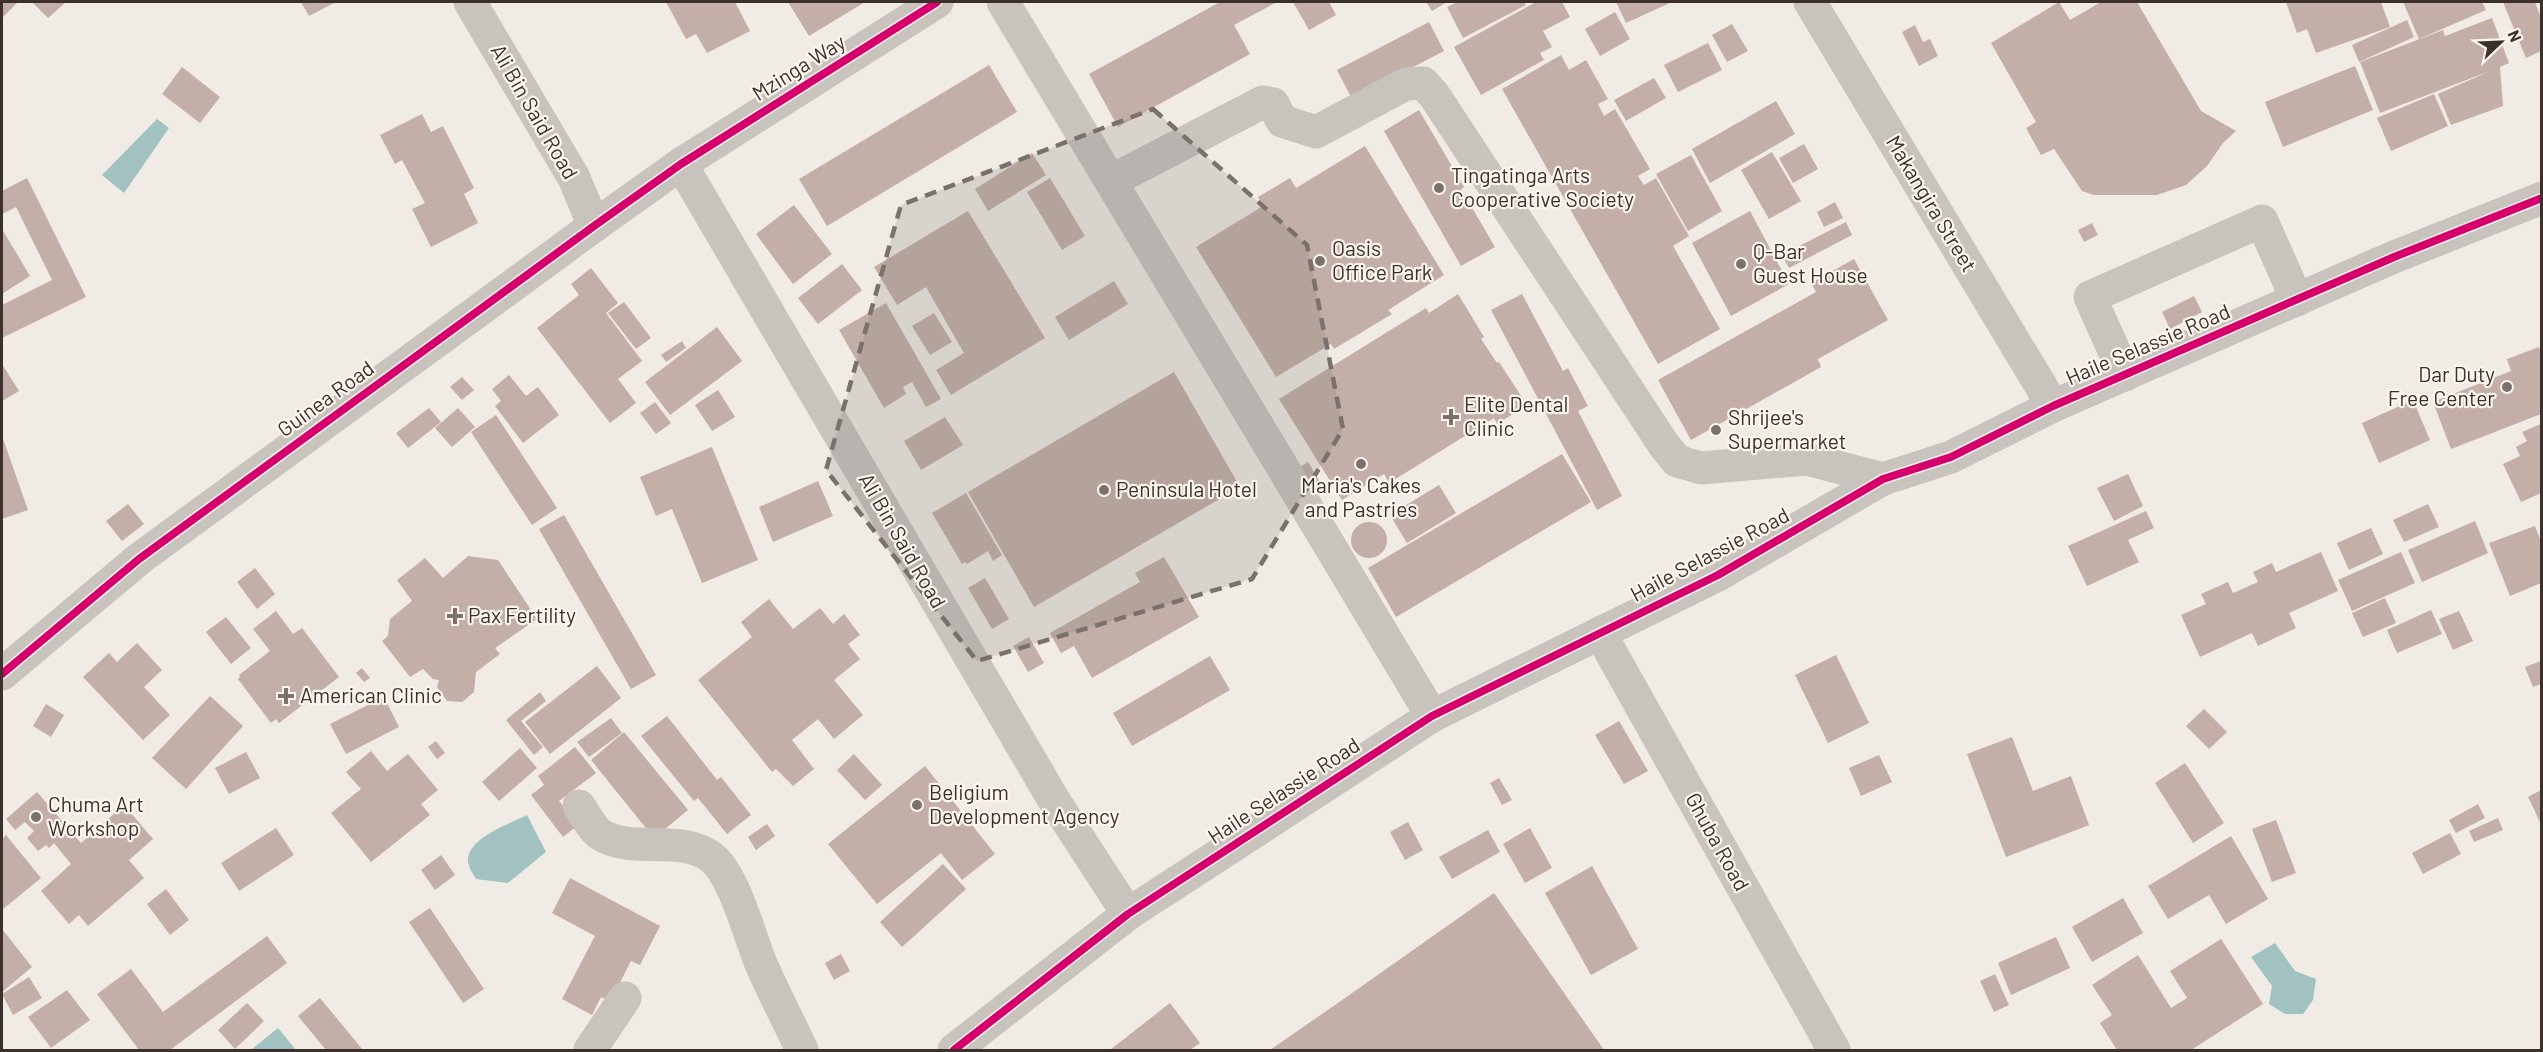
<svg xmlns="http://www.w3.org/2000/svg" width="2543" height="1052" viewBox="0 0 2543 1052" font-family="Barlow,sans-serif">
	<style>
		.water { fill: #a1c2c1 }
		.building { fill: #c3afa7 }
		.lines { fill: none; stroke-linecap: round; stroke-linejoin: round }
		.minor { stroke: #c9c3be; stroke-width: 33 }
		.cycleway-casing { stroke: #fbf5ee; stroke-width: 11 }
		.cycleway { stroke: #d6006c; stroke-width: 8 }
		.marked { fill: #7a716c; fill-opacity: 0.2; stroke: #7a716c; stroke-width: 4.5; stroke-dasharray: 12 8; stroke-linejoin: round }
		.poi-dot { fill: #7a716c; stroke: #fbf5ee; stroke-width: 2 }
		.labels { text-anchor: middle; stroke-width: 4.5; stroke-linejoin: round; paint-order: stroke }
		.street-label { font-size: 21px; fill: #3b302b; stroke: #fbf5ee }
		.poi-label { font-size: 21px; fill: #3b302b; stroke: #fbf5ee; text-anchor: start }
	</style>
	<rect width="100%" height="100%" fill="#f0ebe5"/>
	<g class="water">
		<path d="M157,119L169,128L124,193L102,175Z"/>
		<path d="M527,815L546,852L508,883L476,879C474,875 470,870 469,866C460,841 509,824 527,815Z"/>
		<path d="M2275,943L2295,971L2316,979L2313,1000L2303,1014H2285L2269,1004L2272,986L2251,957Z"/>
		<path d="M278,1028L296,1050H251Z"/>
	</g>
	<g class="building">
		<path d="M2,2H18L2,18Z"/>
		<path d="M32,2H66L48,18Z"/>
		<path d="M301,2H336L309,16Z"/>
		<path d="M666,2H735L750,31L707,53L696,34L686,39Z"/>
		<path d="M788,2H865L809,36Z"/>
		<path d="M1220,2H1277L1234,25L1250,54L1118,127L1089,74Z"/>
		<path d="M1293,2H1329L1336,15L1309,30Z"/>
		<path d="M1426,2H1447L1432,11Z"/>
		<path d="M1458,2H1524L1526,5L1463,38L1447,7Z"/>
		<path d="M1536,2H1562L1570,17L1543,31L1552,47L1540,53L1544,60L1481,95L1454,47Z"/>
		<path d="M1616,2H1672L1626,23Z"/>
		<path d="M2059,2L2070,20L2101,2H2137L2201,111L2236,131L2223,143L2207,166L2186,185L2157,195H2094L2082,191L2054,149L2041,155L2026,128L2036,122L1991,43Z"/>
		<path d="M2286,2H2381L2390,27L2316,53L2307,29L2297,33Z"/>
		<path d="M2403,2H2482L2486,10L2419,39Z"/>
		<path d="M2503,2H2535L2541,18V51L2526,58Z"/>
		<path d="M1615,12L1630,39L1600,56L1585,29Z"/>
		<path d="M2492,18L2509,63L2500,67L2503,106L2451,125L2438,94L2490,71L2380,113L2360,62L2443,30L2445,36Z"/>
		<path d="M2407,20L2414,37L2359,62L2352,45Z"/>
		<path d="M1429,22L1444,51L1352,99L1337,70Z"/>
		<path d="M1732,24L1748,51L1727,62L1712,35Z"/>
		<path d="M1915,25L1923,42L1930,39L1938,56L1919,66L1902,32Z"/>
		<path d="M1708,43L1722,70L1678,92L1664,65Z"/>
		<path d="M1561,55L1569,70L1586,60L1608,99L1598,104L1604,116L1615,109L1650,169L1638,176L1644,185L1656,178L1689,236L1673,246L1720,329L1658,364L1502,89Z"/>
		<path d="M989,65L1017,112L827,226L799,179Z"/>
		<path d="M2355,66L2373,110L2283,147L2265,102Z"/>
		<path d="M182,67L220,97L200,123L162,94Z"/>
		<path d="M1654,78L1666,98L1626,121L1614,100Z"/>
		<path d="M2434,94L2448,126L2391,151L2377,118Z"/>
		<path d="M1776,101L1795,134L1710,183L1692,149Z"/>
		<path d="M1419,110L1464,187L1461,189L1495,247L1461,266L1384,131Z"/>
		<path d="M422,114L431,132L443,126L474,188L464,194L478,223L431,247L412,209L425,203L402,160L395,164L380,135Z"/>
		<path d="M1804,144L1818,169L1793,183L1779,158Z"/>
		<path d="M1365,146L1444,275L1388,310L1392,314L1334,349L1331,344L1276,377L1196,247L1263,206L1258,197L1290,178L1296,188Z"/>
		<path d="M1772,152L1801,201L1769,219L1741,170Z"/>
		<path d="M1032,153L1046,175L988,211L975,189Z"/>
		<path d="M1691,155L1722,211L1688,231L1656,174Z"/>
		<path d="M27,178L86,297L2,338V305L52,280L16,207L2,214V191Z"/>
		<path d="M1050,178L1085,236L1062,250L1027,192Z"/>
		<path d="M1835,202L1843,218L1824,227L1817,212Z"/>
		<path d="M794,205L832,254L793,284L756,234Z"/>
		<path d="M968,211L1045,338L951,395L936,370L964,353L934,301L926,287L897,305L874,267Z"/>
		<path d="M1750,211L1789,284L1731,316L1692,243Z"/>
		<path d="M1846,222L1852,235L1789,268L1782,255Z"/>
		<path d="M2092,223L2098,235L2084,242L2078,230Z"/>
		<path d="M2,229L30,276L2,294Z"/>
		<path d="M1854,259L1888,320L1818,359L1821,367L1691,440L1658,380L1816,292L1811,283Z"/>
		<path d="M842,264L862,290L818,324L798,298Z"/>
		<path d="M591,268L618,303L606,313L642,361L618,379L636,403L610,423L537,328L579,295L571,284Z"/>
		<path d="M1114,281L1128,304L1069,340L1055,317Z"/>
		<path d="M1458,294L1484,337L1481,339L1497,363L1499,362L1527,405L1497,424L1494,418L1389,483L1384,474L1342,500L1279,399L1426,308L1429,313Z"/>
		<path d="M1522,294L1563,371L1568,368L1588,406L1578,411L1622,496L1597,510L1491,310Z"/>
		<path d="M2194,296L2202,312L2170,329L2162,312Z"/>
		<path d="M624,302L651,338L636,349L608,313Z"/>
		<path d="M886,303L941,399L926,407L912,382L903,387L906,394L884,408L839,330Z"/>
		<path d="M934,313L952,342L930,355L912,326Z"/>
		<path d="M717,327L742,361L670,415L645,382Z"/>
		<path d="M682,341L686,348L666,362L661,355Z"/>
		<path d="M2539,347L2541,354V414L2451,449L2433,402L2511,371L2507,359Z"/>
		<path d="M2,364L19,391L2,401Z"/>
		<path d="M1174,372L1240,487L1034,607L968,492Z"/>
		<path d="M509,375L526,396L538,387L559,415L523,443L495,406L501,401L492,389Z"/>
		<path d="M462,377L474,390L462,400L450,387Z"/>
		<path d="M718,390L735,417L712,431L695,405Z"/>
		<path d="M2413,400L2430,440L2379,463L2362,423Z"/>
		<path d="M655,402L671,423L656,434L640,413Z"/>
		<path d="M429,408L441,422L408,448L396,433Z"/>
		<path d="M458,408L475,427L452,447L435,428Z"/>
		<path d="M496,415L557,508L532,525L471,432Z"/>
		<path d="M945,417L963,445L921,470L904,441Z"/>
		<path d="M2541,424V493L2521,502L2503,464L2520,456L2516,447L2527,441L2522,432Z"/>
		<path d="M2,436L28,510L2,519Z"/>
		<path d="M712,447L758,560L702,583L672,509L656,516L640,477Z"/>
		<path d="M1562,454L1591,502L1396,617L1368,568Z"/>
		<path d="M1308,462L1323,487L1311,494L1295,470Z"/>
		<path d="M2128,474L2143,506L2114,521L2097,488Z"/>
		<path d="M818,481L833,516L773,542L759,507Z"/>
		<path d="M1439,485L1456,513L1407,543L1390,515Z"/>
		<path d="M966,493L1002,555L993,561L988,551L967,564L965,562L962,564L932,513Z"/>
		<path d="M128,504L144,524L122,541L106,521Z"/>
		<path d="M2428,504L2439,527L2404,542L2393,520Z"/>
		<path d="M2146,511L2154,528L2128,540L2139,562L2087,586L2068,546Z"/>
		<path d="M564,515L656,675L631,689L539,529Z"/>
		<path d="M2475,521L2488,553L2422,582L2408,550Z"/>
		<circle cx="1369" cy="540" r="18"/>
		<path d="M2535,526L2541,542V583L2510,596L2489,543Z"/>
		<path d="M2371,528L2383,554L2349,570L2337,543Z"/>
		<path d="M2321,552L2338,591L2289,613L2296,628L2258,646L2252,633L2200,657L2181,615L2206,604L2201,594L2228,582L2233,593L2258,582L2253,572L2272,563L2276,572Z"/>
		<path d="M2401,552L2415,583L2352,611L2338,580Z"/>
		<path d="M468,556L498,560L537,619L495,648L500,654L476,672L474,692L462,702L447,701L437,687L439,680L433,679L423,669L410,677L382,641L388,636L390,619L412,601L397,580L425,558L443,578Z"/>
		<path d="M1164,557L1199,617L1092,678L1074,646L1061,653L1050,633L1140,582L1135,573Z"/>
		<path d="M255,568L275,594L257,609L237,582Z"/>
		<path d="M985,578L1009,619L992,629L968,588Z"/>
		<path d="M2385,598L2396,623L2363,637L2352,613Z"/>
		<path d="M769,599L793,629L820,608L833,624L844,614L860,635L848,644L860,659L834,680L863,715L834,739L818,719L792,740L814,769L793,786L776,769L772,772L698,680L752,637L741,622Z"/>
		<path d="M2431,610L2442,634L2397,653L2387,630Z"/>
		<path d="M276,611L293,634L302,628L339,677L279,723L276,719L271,723L238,679L240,677L239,675L270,651L253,629Z"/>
		<path d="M2459,611L2473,641L2453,650L2439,619Z"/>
		<path d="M226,617L251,648L231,664L206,632Z"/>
		<path d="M1029,637L1044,663L1028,672L1013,646Z"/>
		<path d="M137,643L162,670L144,687L170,715L143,740L83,677L109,653L117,662Z"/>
		<path d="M1836,655L1869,723L1828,743L1795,675Z"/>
		<path d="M1210,656L1230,690L1132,746L1113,713Z"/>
		<path d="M2541,661V684L2533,687L2525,667Z"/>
		<path d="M597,666L621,698L550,754L525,722Z"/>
		<path d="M362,668L370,678L364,682L356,673Z"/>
		<path d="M540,692L546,701L521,721L543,747L534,755L506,720Z"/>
		<path d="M210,696L243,726L186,789L152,758Z"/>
		<path d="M384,697L399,727L346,754L330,724Z"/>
		<path d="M46,704L64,715L51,737L33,726Z"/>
		<path d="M2204,709L2227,732L2209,749L2186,726Z"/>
		<path d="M667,716L717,780L721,777L751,815L727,834L698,798L694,801L641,736Z"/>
		<path d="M611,718L622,733L589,757L577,742Z"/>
		<path d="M1619,721L1648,771L1624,784L1595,735Z"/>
		<path d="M624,732L688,810L654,838L591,760Z"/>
		<path d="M2012,737L2033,791L2071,776L2089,825L2006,857L1967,754Z"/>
		<path d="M436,741L445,753L437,759L428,747Z"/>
		<path d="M575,747L596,773L559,801L578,825L563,837L531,795L544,785L538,776Z"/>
		<path d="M520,748L537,768L499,801L482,782Z"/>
		<path d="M371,751L387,771L408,754L438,790L421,804L430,815L371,862L331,813L361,789L346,772Z"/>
		<path d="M246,752L260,778L229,794L215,768Z"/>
		<path d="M854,754L882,785L865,800L837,770Z"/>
		<path d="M1879,755L1892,782L1861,796L1849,768Z"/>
		<path d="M2185,763L2224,823L2193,843L2155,783Z"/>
		<path d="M925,766L995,854L962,880L941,853L877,904L828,844Z"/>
		<path d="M1499,778L1512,800L1502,805L1490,783Z"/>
		<path d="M2541,790V824L2528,797Z"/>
		<path d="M37,792L81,843L124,805L153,839L129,860L144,878L88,926L79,915L69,924L41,891L71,864L54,843L49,848L46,845L38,851L27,838L34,831L25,822L15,830L6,819Z"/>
		<path d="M2478,804L2485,818L2456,833L2449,820Z"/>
		<path d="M2498,818L2503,830L2474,842L2469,831Z"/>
		<path d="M2276,820L2296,873L2272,882L2252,829Z"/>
		<path d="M1408,822L1423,850L1405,860L1390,832Z"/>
		<path d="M767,824L775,836L756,850L748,837Z"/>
		<path d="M276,828L294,855L239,891L221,863Z"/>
		<path d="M1530,828L1552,868L1525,883L1503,844Z"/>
		<path d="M1488,830L1500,852L1452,879L1439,857Z"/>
		<path d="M2450,833L2461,854L2423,874L2412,853Z"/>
		<path d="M6,835L41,878L2,910V839Z"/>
		<path d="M2231,836L2268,899L2226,924L2209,895L2168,919L2148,886Z"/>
		<path d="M441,855L455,875L435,890L421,870Z"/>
		<path d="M943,864L966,889L902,947L880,922Z"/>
		<path d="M1592,866L1638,949L1591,975L1545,893Z"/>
		<path d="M570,878L660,926L640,965L631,961L610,1002L601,997L592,1015L562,999L595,936L552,913Z"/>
		<path d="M166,889L189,920L170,935L147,904Z"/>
		<path d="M1494,893L1604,1050H1270L1345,998Z"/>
		<path d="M2123,898L2143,933L2092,962L2072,927Z"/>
		<path d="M430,908L484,989L463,1003L409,922Z"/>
		<path d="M2,929L32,967L2,992Z"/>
		<path d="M267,936L287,963L170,1050H139L97,994L131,969L163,1012Z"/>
		<path d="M2056,937L2070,968L2011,995L1998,963Z"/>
		<path d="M2221,939L2263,1004L2191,1050H2117L2100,1023L2112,1015L2092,985L2138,955L2171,1008L2187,998L2170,971Z"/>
		<path d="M841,954L850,971L834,980L825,963Z"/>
		<path d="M1995,974L2009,1005L1994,1012L1980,981Z"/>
		<path d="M29,977L42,998L13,1015L2,994Z"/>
		<path d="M67,990L90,1020L51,1048L28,1017Z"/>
		<path d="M320,998L363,1050H326L298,1016Z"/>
		<path d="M247,1003L264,1021L235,1049L218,1030Z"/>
		<path d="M1170,1003L1200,1043L1190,1050H1110Z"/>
	</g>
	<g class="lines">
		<g class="minor">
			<path d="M470,2L574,178L594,226"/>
			<path d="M1003,2L1432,716"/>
			<path d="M1810,2L2053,406"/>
			<path d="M681,164L1055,802L1128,914"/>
			<path d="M1111,181L1263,102L1273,104L1282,121L1316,132L1406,84L1423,83L1434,95L1664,445L1677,461L1701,468L1807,459L1883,479"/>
			<path d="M2125,375L2090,297L2262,221L2297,300"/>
			<path d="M1600,633L1834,1050"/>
			<path d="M2,674L139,559L594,226L681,164L937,2"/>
			<path d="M579,806C585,814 592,829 601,835C634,854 680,834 711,857C733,873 749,933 759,959C772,990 788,1020 802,1050"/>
			<path d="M590,1050L625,998"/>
			<path d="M954,1050L1128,914L1432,716L1718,575L1883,479L1951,457L2053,406L2394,257L2542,198"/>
		</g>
		<g class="cycleway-casing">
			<g id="cycleway">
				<path d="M2,674L139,559L594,226L681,164L937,2"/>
				<path d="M954,1050L1128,914L1432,716L1718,575L1883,479L1951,457L2053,406L2394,257L2542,198"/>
			</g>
		</g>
		<use href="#cycleway" class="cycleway"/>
	</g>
	<path class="marked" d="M1153,109L1307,245L1343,429L1252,579L977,661L826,470L901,205Z"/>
	<g class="poi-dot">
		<circle cx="1439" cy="188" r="6"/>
		<circle cx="1320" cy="261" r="6"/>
		<circle cx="1741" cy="264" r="6"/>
		<circle cx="2507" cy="387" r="6"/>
		<path d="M1448 408h6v6h6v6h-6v6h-6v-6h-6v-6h6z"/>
		<circle cx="1716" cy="430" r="6"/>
		<circle cx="1361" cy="464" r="6"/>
		<circle cx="1104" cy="490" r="6"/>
		<path d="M452 607h6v6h6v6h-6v6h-6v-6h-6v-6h6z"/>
		<path d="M283 687h6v6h6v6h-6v6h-6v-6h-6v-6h6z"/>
		<circle cx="917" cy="805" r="6"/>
		<circle cx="36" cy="817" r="6"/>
	</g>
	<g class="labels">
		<g class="street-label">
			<text transform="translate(799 68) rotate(-32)" y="7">Mzinga Way</text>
			<text transform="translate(534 112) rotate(60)" y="7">Ali Bin Said Road</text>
			<text transform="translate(1931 204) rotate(59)" y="7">Makangira Street</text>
			<text transform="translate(2148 345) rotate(-23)" y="7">Haile Selassie Road</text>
			<text transform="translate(326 399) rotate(-36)" y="7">Guinea Road</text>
			<text transform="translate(902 541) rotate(60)" y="7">Ali Bin Said Road</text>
			<text transform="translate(1710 555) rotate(-28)" y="7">Haile Selassie Road</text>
			<text transform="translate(1284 791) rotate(-33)" y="7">Haile Selassie Road</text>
			<text transform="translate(1717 842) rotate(61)" y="7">Ghuba Road</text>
		</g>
		<g class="poi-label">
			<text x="1451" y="183">Tingatinga Arts<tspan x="1451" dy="24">Cooperative Society</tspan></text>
			<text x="1332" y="256">Oasis<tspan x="1332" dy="24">Office Park</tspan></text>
			<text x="1753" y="259">Q-Bar<tspan x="1753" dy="24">Guest House</tspan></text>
			<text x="2495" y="382" text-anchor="end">Dar Duty<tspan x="2495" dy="24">Free Center</tspan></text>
			<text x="1464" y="412">Elite Dental<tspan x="1464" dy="24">Clinic</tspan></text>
			<text x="1728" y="425">Shrijee's<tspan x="1728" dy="24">Supermarket</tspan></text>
			<text x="1361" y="493" text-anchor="middle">Maria's Cakes<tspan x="1361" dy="24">and Pastries</tspan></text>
			<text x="1116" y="497">Peninsula Hotel</text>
			<text x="468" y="623">Pax Fertility</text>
			<text x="300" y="703">American Clinic</text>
			<text x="929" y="800">Beligium<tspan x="929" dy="24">Development Agency</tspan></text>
			<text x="48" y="812">Chuma Art<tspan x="48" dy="24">Workshop</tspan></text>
		</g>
	</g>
	<rect width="2543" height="1052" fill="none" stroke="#3b302b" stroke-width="6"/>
	<g transform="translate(2501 42) rotate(67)" stroke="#fbf5ee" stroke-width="4.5" paint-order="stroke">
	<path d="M0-4.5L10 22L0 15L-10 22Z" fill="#3b302b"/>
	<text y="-9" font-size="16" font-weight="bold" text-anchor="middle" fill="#3b302b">N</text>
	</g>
</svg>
